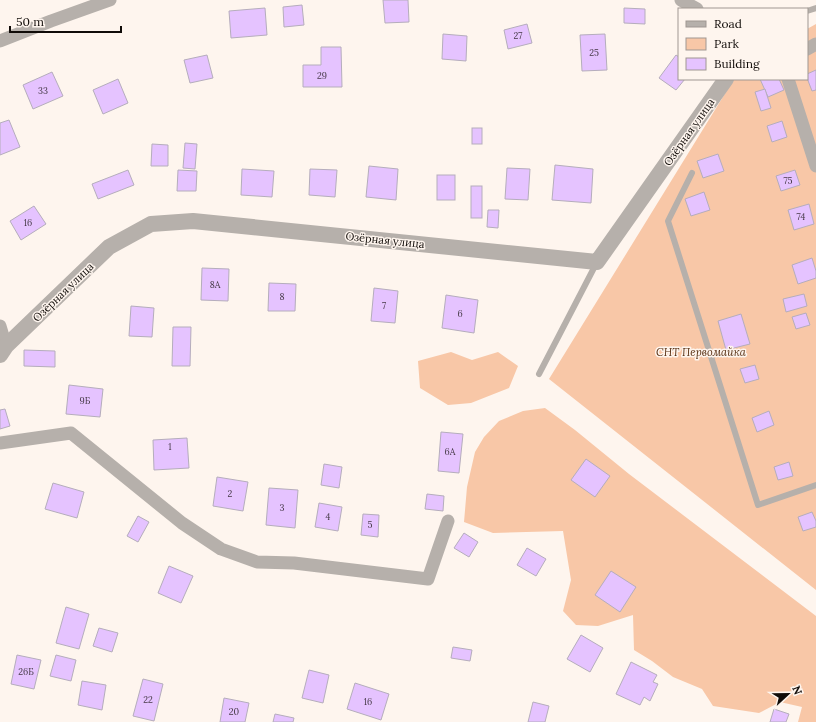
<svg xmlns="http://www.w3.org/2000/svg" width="816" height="722" viewBox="0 0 816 722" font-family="Lora,serif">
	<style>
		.green { fill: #f8c7a7 }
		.building { fill: #e5c3ff; stroke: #b5adbc }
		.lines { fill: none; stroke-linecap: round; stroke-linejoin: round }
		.service { stroke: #b6b0ab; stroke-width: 6 }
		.minor { stroke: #b6b0ab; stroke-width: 13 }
		.tertiary { stroke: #b6b0ab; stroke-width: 16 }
		.labels { text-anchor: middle; stroke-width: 3; stroke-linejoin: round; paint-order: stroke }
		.number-label { font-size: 9px; fill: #453946 }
		.street-label { font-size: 11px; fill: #100b08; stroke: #fef5ee }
		.park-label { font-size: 11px; font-style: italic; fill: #583013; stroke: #fef5ee }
	</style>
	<rect width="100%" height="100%" fill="#fef5ee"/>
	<g class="green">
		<path d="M816,24V590L549,379L734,79H807V29Z"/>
		<path d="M451,352L472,360L498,352L518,366L509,388L471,403L448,405L420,388L418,361Z"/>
		<path d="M545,408L575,430L629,474L816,616V722H798L802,707L780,702L759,713L713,706L702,689L673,677L652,661L634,650L633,615L598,626L576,625L563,611L571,580L563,531L493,533L464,522L467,487L475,452L484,437L499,421L523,411Z"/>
	</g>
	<g class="building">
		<path d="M383,0H408L409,22L385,23Z"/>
		<path d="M302,5L304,25L284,27L283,7Z"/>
		<path d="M265,8L267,35L231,38L229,11Z"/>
		<path d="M624,8L645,9V24L624,23Z"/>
		<path d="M527,24L532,43L508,49L504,30Z"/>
		<path d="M443,34L467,36L466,61L442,59Z"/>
		<path d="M605,34L607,70L582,71L580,35Z"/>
		<path d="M321,47H341L342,87H303V65H321Z"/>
		<path d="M207,55L213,78L190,83L184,60Z"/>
		<path d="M676,55L679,57V79H685L676,90L659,78Z"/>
		<path d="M816,70V90L812,91L807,78V74Z"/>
		<path d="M52,72L63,96L33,109L23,85Z"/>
		<path d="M118,79L128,103L103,114L93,90Z"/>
		<path d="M760,79H779L784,90L768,97Z"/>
		<path d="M765,89L771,108L761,111L755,92Z"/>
		<path d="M9,120L20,147L0,155V123Z"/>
		<path d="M782,121L787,137L772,142L767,126Z"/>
		<rect x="472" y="128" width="10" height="16"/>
		<path d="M185,143L197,144L195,169L183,168Z"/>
		<path d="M152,144L168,145V166H151Z"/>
		<path d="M718,154L724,171L703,178L697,161Z"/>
		<path d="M555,165L593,169L591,203L552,200Z"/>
		<path d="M369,166L398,169L396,200L366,197Z"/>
		<path d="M507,168L530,169L528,200L505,199Z"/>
		<path d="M242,169L274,171L272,197L241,195Z"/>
		<path d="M310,169L337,170L335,197L309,195Z"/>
		<path d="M128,170L134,185L98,199L92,184Z"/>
		<path d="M178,170L197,171L196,191H177Z"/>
		<path d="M795,170L800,185L781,191L776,176Z"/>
		<rect x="437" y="175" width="18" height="25"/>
		<rect x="471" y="186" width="11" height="32"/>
		<path d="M704,192L710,210L691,216L685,199Z"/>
		<path d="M809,204L814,224L794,230L788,210Z"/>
		<path d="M34,206L46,224L21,240L10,221Z"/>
		<path d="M488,210H499L498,228L487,227Z"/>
		<path d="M812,258L816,271V278L798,284L792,265Z"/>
		<path d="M202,268L229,269L228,301L201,300Z"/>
		<path d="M269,283L296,284L295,311H268Z"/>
		<path d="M374,288L398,291L395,323L371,321Z"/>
		<path d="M804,294L807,306L786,312L783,299Z"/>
		<path d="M446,295L478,300L474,333L442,328Z"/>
		<path d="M131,306L154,308L152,337L129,336Z"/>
		<path d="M806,313L810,325L796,329L792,317Z"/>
		<path d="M741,314L750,344L726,350L718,321Z"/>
		<path d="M173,327H191L190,366H172Z"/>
		<path d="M24,350L55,351V367L24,366Z"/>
		<path d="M755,365L759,379L745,383L740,369Z"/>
		<path d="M69,385L103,389L100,417L66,414Z"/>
		<path d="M5,409L10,426L0,429V410Z"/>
		<path d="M769,411L774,425L757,432L752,418Z"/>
		<path d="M441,432L463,434L459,473L438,471Z"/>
		<path d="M187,438L189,468L154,470L153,440Z"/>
		<path d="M586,459L610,476L595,497L571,480Z"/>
		<path d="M789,462L793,476L778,480L774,467Z"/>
		<path d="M324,464L342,467L339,488L321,485Z"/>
		<path d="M217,477L248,482L243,511L213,506Z"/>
		<path d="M53,483L84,492L77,518L45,509Z"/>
		<path d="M269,488L298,490L295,528L266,525Z"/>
		<path d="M427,494L444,496L443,511L425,509Z"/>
		<path d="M319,503L342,507L338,531L315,527Z"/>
		<path d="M812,512L816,521V527L803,531L798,517Z"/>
		<path d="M363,514L379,515L378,537L361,535Z"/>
		<path d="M138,516L149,522L138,542L127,536Z"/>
		<path d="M464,533L478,542L469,557L454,548Z"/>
		<path d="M527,548L546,559L536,576L517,565Z"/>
		<path d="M169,566L193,576L181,603L158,593Z"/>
		<path d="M611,571L636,587L620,612L595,595Z"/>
		<path d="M66,607L89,614L79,649L56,643Z"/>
		<path d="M99,628L118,633L112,652L93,646Z"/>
		<path d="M581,635L603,648L590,672L567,659Z"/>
		<path d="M453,647L472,650L470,661L451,658Z"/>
		<path d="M17,655L41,660L34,689L11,684Z"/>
		<path d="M56,655L76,660L71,681L50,676Z"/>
		<path d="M631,662L657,675L653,682L658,684L650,701L644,697L640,705L616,694Z"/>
		<path d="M309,670L329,675L323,703L302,698Z"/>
		<path d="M143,679L163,684L154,721L133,716Z"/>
		<path d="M82,681L106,685L102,710L78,705Z"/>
		<path d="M355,683L389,694L381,720L347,709Z"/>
		<path d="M224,698L249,703L245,722H220Z"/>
		<path d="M533,702L549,706L545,722H528Z"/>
		<path d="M774,709L789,714L786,722H770Z"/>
		<path d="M275,714L294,718L293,722H273Z"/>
	</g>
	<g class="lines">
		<g class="service">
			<path d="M807,11L816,8"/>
			<path d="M692,173L668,221L758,505L816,485"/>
			<path d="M539,374L596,264"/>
		</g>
		<g class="minor">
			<path d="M681,0L697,9"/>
			<path d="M0,41L51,21L110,0"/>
			<path d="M807,49L816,44"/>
			<path d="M788,79L816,166"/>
			<path d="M0,326L6,346"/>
			<path d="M0,443L71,433L182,523L221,549L257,562L294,563L428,579L448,521"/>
		</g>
		<path class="tertiary" d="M0,355L6,346L109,247L151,224L193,221L597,262L726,79"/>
	</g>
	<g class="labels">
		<g class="number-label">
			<text x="518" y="39">27</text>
			<text x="594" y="56">25</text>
			<text x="322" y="79">29</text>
			<text x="43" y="94">33</text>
			<text x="788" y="184">75</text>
			<text x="801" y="220">74</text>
			<text x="28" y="226">16</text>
			<text x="215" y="288">8А</text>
			<text x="282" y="300">8</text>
			<text x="384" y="309">7</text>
			<text x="460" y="317">6</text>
			<text x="85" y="404">9Б</text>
			<text x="170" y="450">1</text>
			<text x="450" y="455">6А</text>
			<text x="230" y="497">2</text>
			<text x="282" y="511">3</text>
			<text x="328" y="520">4</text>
			<text x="370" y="528">5</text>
			<text x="26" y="675">26Б</text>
			<text x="148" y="703">22</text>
			<text x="368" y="705">16</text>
			<text x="234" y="715">20</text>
		</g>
		<g class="street-label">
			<text transform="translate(689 132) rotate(-55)" y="4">Озёрная улица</text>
			<text transform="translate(385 240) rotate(6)" y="4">Озёрная улица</text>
			<text transform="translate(63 292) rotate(-44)" y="4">Озёрная улица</text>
		</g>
		<g class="park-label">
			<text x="701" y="356">СНТ Первомайка</text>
		</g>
	</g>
	<rect x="678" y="8" width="130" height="72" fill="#fef5ee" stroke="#9f9792"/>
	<rect x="686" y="21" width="20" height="6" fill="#b6b0ab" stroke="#9f9792"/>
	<text x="714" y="28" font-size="12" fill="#100b08">Road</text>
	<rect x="686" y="38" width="20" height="12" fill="#f8c7a7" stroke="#9f9792"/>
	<text x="714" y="48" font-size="12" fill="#100b08">Park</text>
	<rect x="686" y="58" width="20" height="12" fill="#e5c3ff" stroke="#9f9792"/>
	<text x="714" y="68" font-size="12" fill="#100b08">Building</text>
	<g transform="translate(788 694) rotate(68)" stroke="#fef5ee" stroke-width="3" paint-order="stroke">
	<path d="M0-3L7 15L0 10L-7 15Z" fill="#100b08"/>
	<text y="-6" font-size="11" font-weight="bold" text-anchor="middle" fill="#100b08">N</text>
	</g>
	<path d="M10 26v6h111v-6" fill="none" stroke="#100b08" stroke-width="2"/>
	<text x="16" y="26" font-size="12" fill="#100b08" stroke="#fef5ee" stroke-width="3" paint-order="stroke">50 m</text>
</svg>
